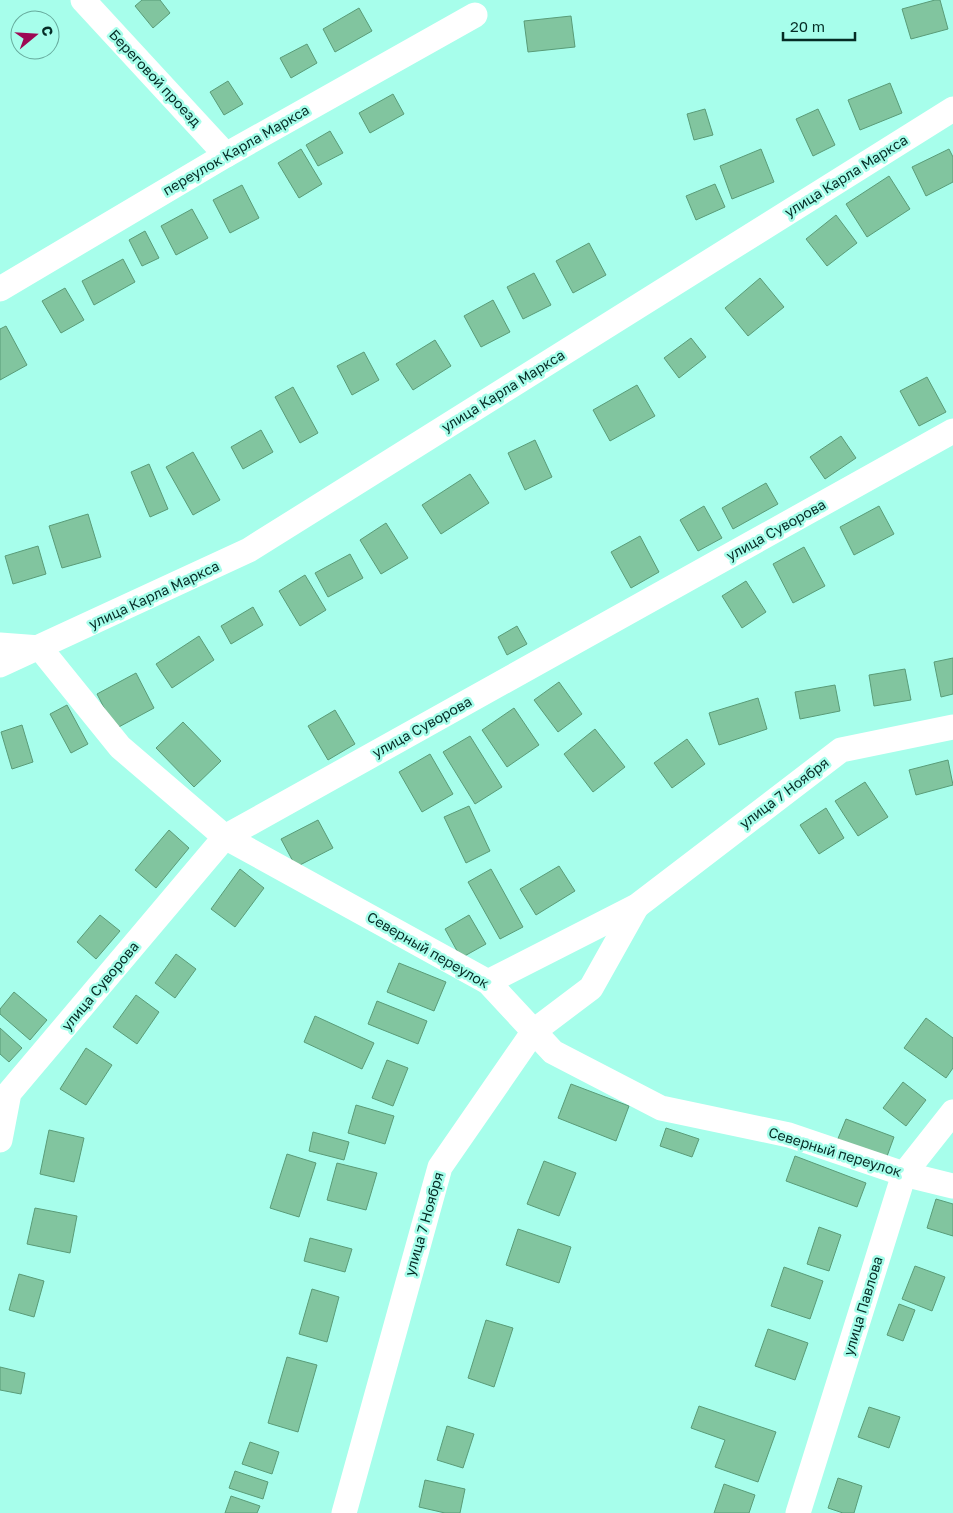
<svg xmlns="http://www.w3.org/2000/svg" width="953" height="1513" viewBox="0 0 953 1513" font-family="'Golos Text',sans-serif">
	<style>
		.building { fill: #81c59f; stroke: #599c78 }
		.lines { fill: none; stroke-linecap: round; stroke-linejoin: round }
		.street { stroke: #fff; stroke-width: 25 }
		.labels { text-anchor: middle; stroke-width: 5; stroke-linejoin: round; paint-order: stroke }
		.street-label { font-size: 14px; fill: #052c25; stroke: #a7feeb }
	</style>
	<rect width="100%" height="100%" fill="#a7feeb"/>
	<g class="building">
		<path d="M142,0H160L170,13L153,28L135,6Z"/>
		<path d="M935,0H940L948,29L911,39L902,9Z"/>
		<path d="M359,8L372,31L335,52L323,29Z"/>
		<path d="M571,16L575,47L528,52L524,21Z"/>
		<path d="M307,44L317,63L291,78L280,58Z"/>
		<path d="M228,81L243,104L224,115L210,92Z"/>
		<path d="M890,83L902,113L860,130L848,100Z"/>
		<path d="M393,94L404,114L370,133L359,113Z"/>
		<path d="M705,109L713,135L694,140L687,114Z"/>
		<path d="M818,109L835,145L813,156L796,119Z"/>
		<path d="M330,131L343,153L318,166L306,145Z"/>
		<path d="M301,149L322,184L299,198L278,163Z"/>
		<path d="M761,149L774,182L732,199L720,166Z"/>
		<path d="M949,149L953,157V182L926,196L912,167Z"/>
		<path d="M889,176L910,209L867,237L846,204Z"/>
		<path d="M715,184L725,207L696,220L686,196Z"/>
		<path d="M242,185L259,218L230,233L213,200Z"/>
		<path d="M192,209L208,238L176,255L161,226Z"/>
		<path d="M836,215L857,243L827,266L806,239Z"/>
		<path d="M145,231L159,258L142,266L129,240Z"/>
		<path d="M589,243L606,275L573,293L556,261Z"/>
		<path d="M123,259L135,282L94,305L82,281Z"/>
		<path d="M534,273L551,305L523,319L507,287Z"/>
		<path d="M760,278L784,307L748,336L725,308Z"/>
		<path d="M65,288L84,320L61,333L42,301Z"/>
		<path d="M493,300L510,332L481,347L464,316Z"/>
		<path d="M6,326L27,365L0,380V329Z"/>
		<path d="M691,338L706,357L679,378L664,358Z"/>
		<path d="M435,340L451,366L413,390L396,364Z"/>
		<path d="M364,352L379,380L352,395L337,366Z"/>
		<path d="M927,377L946,412L919,426L900,391Z"/>
		<path d="M637,385L655,416L610,441L593,410Z"/>
		<path d="M293,387L318,433L300,443L275,397Z"/>
		<path d="M261,430L273,452L243,469L231,447Z"/>
		<path d="M841,436L856,458L825,479L810,457Z"/>
		<path d="M535,440L552,477L525,490L508,453Z"/>
		<path d="M193,452L220,500L193,515L166,467Z"/>
		<path d="M149,464L168,509L150,517L131,472Z"/>
		<path d="M470,474L489,503L441,534L422,505Z"/>
		<path d="M766,483L778,504L733,529L722,508Z"/>
		<path d="M704,506L722,538L698,551L680,520Z"/>
		<path d="M879,506L894,534L854,555L840,527Z"/>
		<path d="M88,514L101,557L62,568L49,526Z"/>
		<path d="M386,523L408,558L381,574L360,540Z"/>
		<path d="M640,536L659,572L631,588L611,552Z"/>
		<path d="M38,546L46,574L13,584L5,556Z"/>
		<path d="M804,547L825,586L793,603L773,564Z"/>
		<path d="M350,554L363,578L328,597L315,573Z"/>
		<path d="M305,575L326,610L300,626L279,591Z"/>
		<path d="M746,581L766,612L742,628L722,596Z"/>
		<path d="M253,607L263,625L231,644L221,626Z"/>
		<path d="M517,626L527,644L507,655L498,637Z"/>
		<path d="M199,636L214,660L172,688L156,664Z"/>
		<path d="M953,658V694L941,697L934,662Z"/>
		<path d="M905,669L911,700L874,706L869,675Z"/>
		<path d="M136,673L154,708L115,729L97,694Z"/>
		<path d="M559,682L582,714L558,732L534,700Z"/>
		<path d="M835,685L840,711L800,719L795,692Z"/>
		<path d="M758,698L767,729L719,745L709,713Z"/>
		<path d="M67,705L88,744L71,753L50,714Z"/>
		<path d="M514,708L539,745L507,767L482,730Z"/>
		<path d="M335,710L355,744L328,760L308,726Z"/>
		<path d="M183,722L221,761L194,787L156,748Z"/>
		<path d="M22,725L33,762L12,769L1,732Z"/>
		<path d="M595,729L625,767L593,792L564,754Z"/>
		<path d="M470,736L502,787L475,804L443,752Z"/>
		<path d="M687,739L705,764L672,788L654,763Z"/>
		<path d="M430,754L453,794L422,812L399,772Z"/>
		<path d="M948,760L953,785L916,795L909,770Z"/>
		<path d="M865,782L888,817L858,836L835,801Z"/>
		<path d="M469,806L490,851L466,863L444,817Z"/>
		<path d="M826,808L844,838L819,854L800,825Z"/>
		<path d="M318,820L333,848L296,867L281,839Z"/>
		<path d="M169,830L189,848L156,888L135,870Z"/>
		<path d="M559,866L575,891L536,915L520,889Z"/>
		<path d="M240,869L264,888L235,927L211,909Z"/>
		<path d="M491,869L523,927L500,939L468,882Z"/>
		<path d="M100,915L120,931L96,959L77,942Z"/>
		<path d="M469,915L486,944L461,958L445,929Z"/>
		<path d="M176,954L196,969L175,998L155,983Z"/>
		<path d="M399,963L446,982L434,1011L387,992Z"/>
		<path d="M14,992L47,1020L30,1040L0,1014V1009Z"/>
		<path d="M136,995L159,1012L137,1044L113,1027Z"/>
		<path d="M377,1001L427,1021L418,1044L368,1024Z"/>
		<path d="M315,1016L374,1043L362,1069L304,1042Z"/>
		<path d="M926,1018L953,1038V1068L946,1078L904,1048Z"/>
		<path d="M0,1028L22,1048L9,1062L0,1054Z"/>
		<path d="M86,1048L112,1065L86,1105L60,1089Z"/>
		<path d="M387,1060L408,1068L393,1106L372,1098Z"/>
		<path d="M903,1082L926,1100L906,1126L883,1108Z"/>
		<path d="M571,1084L629,1106L616,1141L558,1118Z"/>
		<path d="M356,1105L394,1116L385,1144L348,1133Z"/>
		<path d="M846,1119L894,1137L886,1159L837,1141Z"/>
		<path d="M666,1128L699,1139L692,1157L660,1146Z"/>
		<path d="M49,1130L84,1138L74,1182L40,1174Z"/>
		<path d="M313,1132L349,1142L344,1160L309,1151Z"/>
		<path d="M287,1154L316,1163L299,1217L270,1208Z"/>
		<path d="M795,1156L866,1183L857,1207L786,1181Z"/>
		<path d="M544,1161L576,1173L559,1216L527,1204Z"/>
		<path d="M337,1163L377,1173L366,1210L327,1200Z"/>
		<path d="M936,1199L953,1204V1236L927,1228Z"/>
		<path d="M35,1208L77,1216L70,1253L27,1244Z"/>
		<path d="M819,1227L841,1235L829,1271L807,1264Z"/>
		<path d="M518,1229L571,1247L559,1283L506,1265Z"/>
		<path d="M310,1238L352,1249L345,1272L304,1261Z"/>
		<path d="M915,1266L945,1277L932,1311L902,1299Z"/>
		<path d="M784,1267L823,1281L810,1319L771,1306Z"/>
		<path d="M19,1274L44,1281L34,1317L9,1310Z"/>
		<path d="M312,1289L339,1297L327,1342L299,1334Z"/>
		<path d="M899,1304L915,1310L903,1341L887,1335Z"/>
		<path d="M486,1320L513,1328L494,1387L468,1378Z"/>
		<path d="M768,1329L808,1343L795,1380L755,1366Z"/>
		<path d="M287,1357L317,1365L298,1432L268,1423Z"/>
		<path d="M0,1367L25,1373L21,1394L0,1390Z"/>
		<path d="M699,1406L776,1432L758,1482L715,1467L725,1440L691,1428Z"/>
		<path d="M869,1407L900,1417L889,1448L858,1437Z"/>
		<path d="M447,1426L474,1434L463,1468L437,1460Z"/>
		<path d="M250,1442L279,1452L272,1474L242,1464Z"/>
		<path d="M235,1471L268,1482L263,1499L229,1488Z"/>
		<path d="M838,1478L862,1486L854,1513H843L828,1508Z"/>
		<path d="M425,1480L465,1489L460,1513H445L419,1507Z"/>
		<path d="M724,1484L755,1495L749,1513H714Z"/>
		<path d="M231,1496L260,1506L257,1513H225Z"/>
	</g>
	<g class="lines">
		<g class="street">
			<path d="M83,0L226,155"/>
			<path d="M0,289L226,155L475,15"/>
			<path d="M0,645L40,648L120,747L225,837L488,982L553,1052L661,1108L789,1135L904,1174L953,1186"/>
			<path d="M0,665L249,550L953,109"/>
			<path d="M488,982L637,906L841,750L953,727"/>
			<path d="M0,1140L9,1093L225,837L953,431"/>
			<path d="M344,1513L440,1167L534,1031L591,988L637,906"/>
			<path d="M798,1513L904,1174L953,1112"/>
		</g>
	</g>
	<g class="labels">
		<g class="street-label">
			<text transform="translate(155 78) rotate(47)" y="5">Береговой проезд</text>
			<text transform="translate(236 150) rotate(-30)" y="5">переулок Карла Маркса</text>
			<text transform="translate(846 176) rotate(-32)" y="5">улица Карла Маркса</text>
			<text transform="translate(503 391) rotate(-32)" y="5">улица Карла Маркса</text>
			<text transform="translate(776 530) rotate(-29)" y="5">улица Суворова</text>
			<text transform="translate(154 595) rotate(-25)" y="5">улица Карла Маркса</text>
			<text transform="translate(422 727) rotate(-29)" y="5">улица Суворова</text>
			<text transform="translate(784 793) rotate(-37)" y="5">улица 7 Ноября</text>
			<text transform="translate(428 950) rotate(30)" y="5">Северный переулок</text>
			<text transform="translate(100 986) rotate(-50)" y="5">улица Суворова</text>
			<text transform="translate(835 1152) rotate(17)" y="5">Северный переулок</text>
			<text transform="translate(424 1224) rotate(-74)" y="5">улица 7 Ноября</text>
			<text transform="translate(863 1306) rotate(-73)" y="5">улица Павлова</text>
		</g>
	</g>
	<g transform="translate(35 35) rotate(72)"><circle r="24" fill="#a7feeb" stroke="#66aa9c"/>
	<path d="M0-4L9 19L0 12L-9 19Z" fill="#9d0954"/>
	<text y="-8" font-size="14" font-weight="bold" text-anchor="middle" fill="#052c25">С</text>
	</g>
	<path d="M783 32v8h72v-8" fill="none" stroke="#052c25" stroke-width="2.5"/>
	<text x="790" y="32" font-size="15" fill="#052c25" stroke="#a7feeb" stroke-width="4" paint-order="stroke">20 m</text>
</svg>
